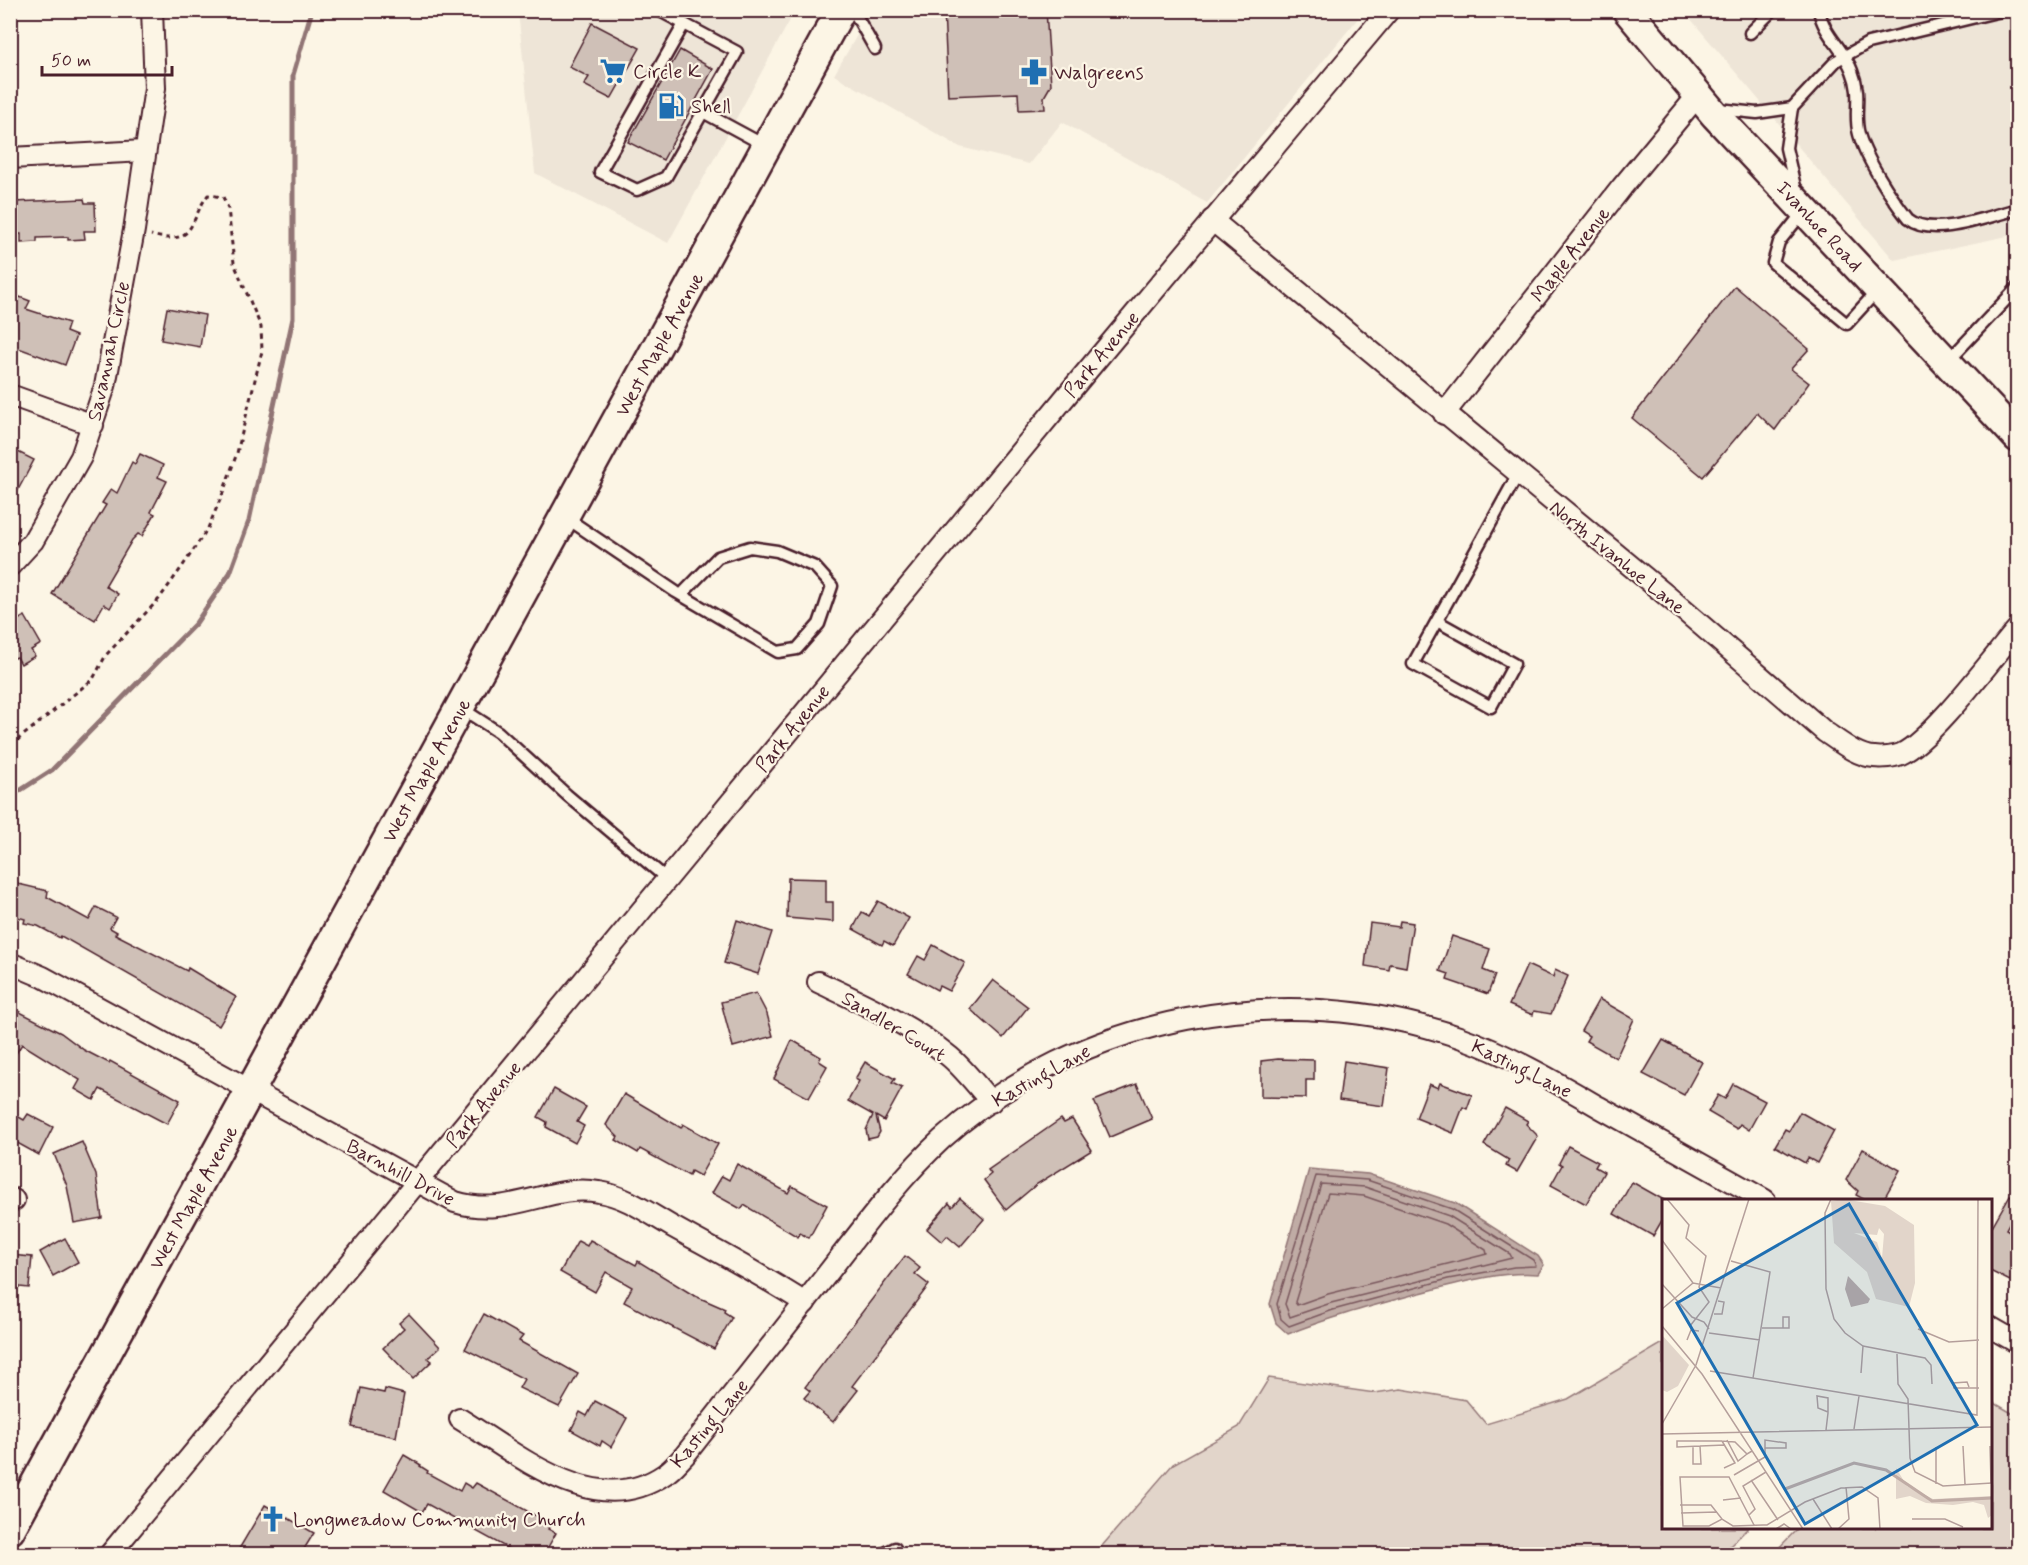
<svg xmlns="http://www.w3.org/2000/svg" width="2028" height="1565" viewBox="0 0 2028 1565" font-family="Mynerve,sans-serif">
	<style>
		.built { fill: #eee5d7 }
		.green { fill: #e2d5ca; stroke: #967a7a; stroke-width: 1.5 }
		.water { fill: #c0aca5; stroke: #917474; stroke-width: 1.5 }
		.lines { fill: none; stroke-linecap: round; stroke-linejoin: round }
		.shore { stroke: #79575c; stroke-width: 1.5 }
		.stream { stroke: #917474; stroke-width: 5 }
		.building { fill: #cfc0b7; stroke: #4a1f2b; stroke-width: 1.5 }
		.lane-casing { stroke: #4a1f2b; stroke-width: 15 }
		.street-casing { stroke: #4a1f2b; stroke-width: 24 }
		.secondary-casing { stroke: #4a1f2b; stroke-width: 33 }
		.path { stroke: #4a1f2b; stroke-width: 3; stroke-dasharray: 4.5 4.5; stroke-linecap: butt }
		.lane { stroke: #fcf5e5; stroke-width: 10 }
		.street { stroke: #fcf5e5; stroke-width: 20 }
		.secondary { stroke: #fcf5e5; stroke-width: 28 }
		.labels { text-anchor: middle; stroke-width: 4.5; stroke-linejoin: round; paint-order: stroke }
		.poi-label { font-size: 20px; fill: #4a1f2b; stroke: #fcf5e5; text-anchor: start }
		.street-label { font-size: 20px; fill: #4a1f2b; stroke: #fcf5e5 }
		.inset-river { fill: none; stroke: #c0aca5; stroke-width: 3 }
		.inset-road { fill: none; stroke: #b59f9b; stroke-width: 1.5 }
		.view { fill: #1f6fb2; fill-opacity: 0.15; stroke: #1f6fb2; stroke-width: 3 }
		.inset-edge { fill: none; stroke: #4a1f2b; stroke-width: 3 }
	</style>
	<rect width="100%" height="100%" fill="#fcf5e5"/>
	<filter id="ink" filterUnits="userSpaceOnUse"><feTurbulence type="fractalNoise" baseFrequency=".0167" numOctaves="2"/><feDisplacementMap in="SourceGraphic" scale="12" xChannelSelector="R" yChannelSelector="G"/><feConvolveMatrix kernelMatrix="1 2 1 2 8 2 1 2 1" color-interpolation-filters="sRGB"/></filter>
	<g filter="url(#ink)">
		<g class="built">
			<path d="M518,11H795L668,243L535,173Z"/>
			<path d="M871,11H1364L1207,203L1062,122L1029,164L960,147L834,75Z"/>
			<path d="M1684,11H2017V234L1894,260Z"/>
		</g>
		<g class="green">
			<path d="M1663,1343L1664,1528H1748L1722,1554H1095L1173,1464L1239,1427L1269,1378L1375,1393L1401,1389L1466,1400L1486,1424L1568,1399Z"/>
			<path d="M1991,1401L2017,1416V1554H1773L1798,1528H1990Z"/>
		</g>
		<path class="water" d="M1309,1169L1368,1174L1455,1203L1538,1256L1544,1265L1538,1274C1497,1271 1455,1284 1416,1294C1372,1306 1330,1317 1288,1334L1276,1323L1270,1304Z"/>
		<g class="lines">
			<g class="shore">
				<path d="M1316,1176L1367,1180L1452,1209L1533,1260L1536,1266L1514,1267L1448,1279L1333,1310L1289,1326L1281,1319L1277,1304Z"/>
				<path d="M1321,1184L1365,1187L1449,1216L1510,1254L1512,1258L1331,1303L1290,1317L1285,1304Z"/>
				<path d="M1328,1193L1364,1196L1445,1224L1486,1250L1487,1254L1328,1294L1297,1305L1295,1302Z"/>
			</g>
			<path class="stream" d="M10,797L52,770L196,623L230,573L249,521L293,318V75L312,10"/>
		</g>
		<g class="building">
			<path d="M944,10H1046L1051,85L1044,97L1045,109L1019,110L1018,93L948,96Z"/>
			<path d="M592,23L640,48L611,99L584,85L589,77L569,67Z"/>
			<path d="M680,50L713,69L663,160L628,142Z"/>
			<path d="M84,199L85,203H95L96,231H84L85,239L68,240V237L37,238V242L21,243V234H16L14,202Z"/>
			<path d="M1735,286L1809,349L1791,369L1809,383L1775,430L1757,413L1703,477L1632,418Z"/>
			<path d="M17,296L30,301L26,309L69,323L66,332L76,336L65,365L10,345V303L14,305Z"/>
			<path d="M167,308L205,315L200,347L161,340Z"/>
			<path d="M10,448L34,460L10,505Z"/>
			<path d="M140,454L163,465L158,477L167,481L151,512L155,514L142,536L138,534L132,540L105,586L118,594L110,608L104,604L95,620L52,594L106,505L102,503L111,489L117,493L132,462L135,464Z"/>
			<path d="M25,616L41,644L31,650L35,656L21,664L17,657L10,660V624Z"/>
			<path d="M788,878L826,879V902H833V922L787,918Z"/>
			<path d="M10,882L48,891L47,897L89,920L96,907L116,917L110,928L117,932L115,934L187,971L188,968L236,997L219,1026L61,936L60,938L38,926L24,923L25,919L10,915Z"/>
			<path d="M878,901L909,918L893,946L884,941L882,945L853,929L862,912L869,916Z"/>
			<path d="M737,920L772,932L758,974L724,963Z"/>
			<path d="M1400,921L1413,923L1406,967L1390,964L1389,970L1365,966L1370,923L1399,927Z"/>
			<path d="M1452,936L1490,949L1483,970L1495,975L1488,994L1447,980L1449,974L1440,971Z"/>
			<path d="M933,945L965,963L949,991L939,986L937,990L908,974L918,956L925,960Z"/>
			<path d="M1527,965L1553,977L1555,970L1568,976L1551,1014L1534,1011L1533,1015L1509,1005Z"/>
			<path d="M993,980L1028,1007L1003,1038L970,1009Z"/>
			<path d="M756,993L767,1014L773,1036L733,1047L721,1002Z"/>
			<path d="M1599,999L1634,1019L1616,1058L1586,1041L1589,1036L1581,1031Z"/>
			<path d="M10,1007L61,1033L84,1050L109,1063L110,1061L180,1100L167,1124L100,1089L94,1100L75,1089L80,1080L22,1044L10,1063Z"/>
			<path d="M792,1040L821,1057L819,1061L827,1066L809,1098L774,1079Z"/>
			<path d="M1663,1040L1702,1062L1684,1095L1643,1074Z"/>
			<path d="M1278,1059L1314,1060V1080H1306V1098L1261,1097V1061Z"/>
			<path d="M1344,1061L1389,1068L1384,1106L1339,1100Z"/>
			<path d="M865,1062L895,1079L892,1083L902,1088L884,1121L876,1116L880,1132L877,1137L868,1139L866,1130L873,1115L848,1101L859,1081L855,1079Z"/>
			<path d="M1440,1083L1472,1095L1467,1109L1463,1107L1453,1133L1416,1118L1429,1084L1438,1088Z"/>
			<path d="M1137,1084L1152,1119L1110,1137L1094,1101Z"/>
			<path d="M1733,1084L1765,1101L1749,1130L1740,1124L1737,1129L1708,1112L1718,1095L1725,1099Z"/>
			<path d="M554,1089L586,1107L577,1122L584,1126L575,1143L546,1127L547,1122L538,1117Z"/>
			<path d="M624,1094L681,1128L683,1124L718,1144L700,1176L691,1171L689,1176L640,1149L638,1153L616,1140L618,1137L606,1125Z"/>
			<path d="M1505,1108L1528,1121L1526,1124L1538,1136L1517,1172L1506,1166L1509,1160L1484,1145Z"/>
			<path d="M10,1112L24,1120L28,1114L53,1127L39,1155L10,1139Z"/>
			<path d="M1800,1112L1834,1131L1817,1163L1808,1158L1805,1163L1775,1146L1785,1129L1789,1131Z"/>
			<path d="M1061,1119L1064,1123L1072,1119L1092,1150L1037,1184L1006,1210L984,1180L991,1174L988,1170Z"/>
			<path d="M82,1142L96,1175L102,1218L74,1223L67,1186L54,1154Z"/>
			<path d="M1568,1146L1598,1162L1595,1167L1604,1172L1586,1204L1551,1185L1562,1165L1559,1163Z"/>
			<path d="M1863,1149L1900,1170L1883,1200H1865L1856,1195L1858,1191L1846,1180Z"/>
			<path d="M737,1164L788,1193L792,1186L827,1205L809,1238L800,1233L798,1237L744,1205L741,1209L712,1193L722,1176L729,1180Z"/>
			<path d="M1632,1182L1664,1200V1217L1653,1236L1614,1214Z"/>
			<path d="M2010,1195L2018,1200V1207L2006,1229L2018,1236V1267L2010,1281L1990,1271V1230Z"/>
			<path d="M960,1198L984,1219L960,1247L947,1236L942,1242L927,1229L949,1203L952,1207Z"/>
			<path d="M65,1238L78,1262L53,1276L40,1252Z"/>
			<path d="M590,1240L636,1265L638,1261L693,1295L725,1309L724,1312L732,1317L714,1349L624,1302L632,1287L606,1272L595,1292L560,1272L578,1241L587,1246Z"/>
			<path d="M10,1255L32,1257L29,1288L10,1286Z"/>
			<path d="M905,1256L920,1268L915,1274L929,1285L852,1386L858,1390L833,1422L804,1398L810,1391L805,1387Z"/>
			<path d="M409,1314L440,1347L428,1358L432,1361L413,1379L383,1348L404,1328L399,1323Z"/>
			<path d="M484,1314L523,1336L519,1341L578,1374L559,1407L519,1388L524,1379L465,1349Z"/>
			<path d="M361,1388L384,1393L385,1389L404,1394L396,1437L352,1427Z"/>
			<path d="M595,1401L627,1418L611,1447L602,1441L600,1446L571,1430L580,1412L587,1416Z"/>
			<path d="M404,1455L421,1465L420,1466L428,1471L427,1473L460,1491L464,1483L472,1488L476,1483L551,1524L548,1529L556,1533L544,1554H518L427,1504L422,1512L384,1490Z"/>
			<path d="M265,1505L314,1533L301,1554H236Z"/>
		</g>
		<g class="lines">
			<g class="lane-casing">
				<g id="lane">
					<path d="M658,10L737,52L666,177L637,190L600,172L684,24"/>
					<path d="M853,10L875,49"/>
					<path d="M1819,10C1823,34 1844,49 1852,71C1862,96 1854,108 1858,130C1863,155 1892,199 1908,219C1932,239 1989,216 2018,209"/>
					<path d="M1750,33L1773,10"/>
					<path d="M1718,109L1757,113L1792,108"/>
					<path d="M703,112L766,146"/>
					<path d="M1796,191L1786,148L1792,108L1836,61L1868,43L2005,10"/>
					<path d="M1803,212L1779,242L1773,263L1847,324L1877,291"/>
					<path d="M1948,361L2018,287"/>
					<path d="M565,517L676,592L778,652L797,649L819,624L832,586L815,567L777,551L750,547L718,557L681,595"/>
					<path d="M1437,621L1514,664L1491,707L1413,664L1518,474"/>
					<path d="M461,708L498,732L567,795L667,879"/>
					<path d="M883,1554L895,1548"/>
				</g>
			</g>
			<g class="street-casing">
				<g id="street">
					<path d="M10,158L145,151"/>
					<path d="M1212,220L1672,600L1825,732C1839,741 1856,756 1874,757C1882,758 1894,757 1901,754C1932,740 1993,657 2018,628"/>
					<path d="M10,395L93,425"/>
					<path d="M1444,414L1622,187L1698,95"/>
					<path d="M10,566L33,541L81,457L105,386L134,230L155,88L152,10"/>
					<path d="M10,963L43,977L455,1202C509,1219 550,1183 599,1192C626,1196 650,1214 673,1227C718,1252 762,1275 805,1303"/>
					<path d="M818,982C862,1003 912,1025 950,1057C965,1070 978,1087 991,1102"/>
					<path d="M10,1198L14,1200"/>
					<path d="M1990,1327L2018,1343"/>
					<path d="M460,1419C519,1455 596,1522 665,1474C673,1469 679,1461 685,1455C734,1393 783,1331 831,1269C866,1224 900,1178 942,1139C1080,1015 1284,977 1459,1037C1508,1054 1554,1081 1599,1107C1655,1138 1710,1169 1765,1200"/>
					<path d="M110,1554L1067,395L1389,10"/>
				</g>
			</g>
			<g class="secondary-casing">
				<g id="secondary">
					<path d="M1627,10L1715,115L2018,438"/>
					<path d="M10,1530L841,10"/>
				</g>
			</g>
			<path class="path" d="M10,746L93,679L106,655L159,599L182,567L208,528L223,493L237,453L262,351L261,327L234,263L228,208L223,197L208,195C188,222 196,247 151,235"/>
			<use href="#lane" class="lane"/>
			<use href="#street" class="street"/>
			<use href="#secondary" class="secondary"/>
		</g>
	</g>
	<defs>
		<g id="supermarket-bare" transform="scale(2.07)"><path d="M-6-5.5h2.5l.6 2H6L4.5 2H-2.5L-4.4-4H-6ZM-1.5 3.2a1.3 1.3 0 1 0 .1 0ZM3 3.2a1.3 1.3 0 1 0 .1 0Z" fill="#1f6fb2" stroke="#fcf5e5" stroke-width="2.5" paint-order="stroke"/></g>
		<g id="pharmacy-bare" transform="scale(2.07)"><path d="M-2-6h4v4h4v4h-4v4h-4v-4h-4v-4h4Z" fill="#1f6fb2" stroke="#fcf5e5" stroke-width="2.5" paint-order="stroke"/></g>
		<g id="fuel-bare" transform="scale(2.07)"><path d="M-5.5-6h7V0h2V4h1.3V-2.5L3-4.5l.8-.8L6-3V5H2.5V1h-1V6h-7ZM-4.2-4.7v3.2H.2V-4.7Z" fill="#1f6fb2" stroke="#fcf5e5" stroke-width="2.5" paint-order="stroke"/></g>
		<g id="church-bare" transform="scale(2.07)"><path d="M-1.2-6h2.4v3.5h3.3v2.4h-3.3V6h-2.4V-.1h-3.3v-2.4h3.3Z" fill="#1f6fb2" stroke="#fcf5e5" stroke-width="2.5" paint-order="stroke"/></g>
	</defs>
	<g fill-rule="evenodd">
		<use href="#supermarket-bare" x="613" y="71"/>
		<use href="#pharmacy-bare" x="1034" y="72"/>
		<use href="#fuel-bare" x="671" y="106"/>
		<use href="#church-bare" x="273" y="1519"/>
	</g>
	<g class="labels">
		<g class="poi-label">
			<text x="633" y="78">Circle K</text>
			<text x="1054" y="79">Walgreens</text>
			<text x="691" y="113">Shell</text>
			<text x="293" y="1526">Longmeadow Community Church</text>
		</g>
		<g class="street-label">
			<text transform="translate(1820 226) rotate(47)" y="7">Ivanhoe Road</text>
			<text transform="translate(1570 254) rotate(-52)" y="7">Maple Avenue</text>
			<text transform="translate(659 344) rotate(-61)" y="7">West Maple Avenue</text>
			<text transform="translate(108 351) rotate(-78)" y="7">Savannah Circle</text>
			<text transform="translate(1101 354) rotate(-50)" y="7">Park Avenue</text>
			<text transform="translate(1618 557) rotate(39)" y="7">North Ivanhoe Lane</text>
			<text transform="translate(792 728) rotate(-51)" y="7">Park Avenue</text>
			<text transform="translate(426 770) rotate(-61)" y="7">West Maple Avenue</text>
			<text transform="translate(894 1026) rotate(31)" y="7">Sandler Court</text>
			<text transform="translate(1522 1068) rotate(26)" y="7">Kasting Lane</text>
			<text transform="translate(1041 1075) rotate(-29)" y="7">Kasting Lane</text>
			<text transform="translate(483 1104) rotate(-50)" y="7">Park Avenue</text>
			<text transform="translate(401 1172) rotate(28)" y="7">Barnhill Drive</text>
			<text transform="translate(193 1197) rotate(-61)" y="7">West Maple Avenue</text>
			<text transform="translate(709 1423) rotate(-50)" y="7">Kasting Lane</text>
		</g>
	</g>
	<g transform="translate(1662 1199)">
		<rect width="330" height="330" fill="#fcf5e5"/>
		<path d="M181,0L223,7L252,26L253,84L247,108L214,100L205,73L172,44L169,2ZM217,29L222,35L220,59L215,43L192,34L215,36ZM0,136L27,166L16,187L5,193L0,191ZM234,269L245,287L271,300L330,297V316L326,319L322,306L311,303L291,306L264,304L248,297L234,300Z" fill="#e2d5ca" fill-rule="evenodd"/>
		<path d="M186,77L208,100L206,104L189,108L183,90Z" fill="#c0aca5"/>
		<path class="inset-river" d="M123,290L192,264L224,271L270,302L330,299"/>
		<path class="inset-road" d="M5,0L27,26L24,39L44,57L37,88L47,103L28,127M169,0L163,14L164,90L172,120L183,134L201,147L263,159L269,166L270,185M0,41L31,84M69,62L108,73L91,179M0,85L30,118L42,123L47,130M0,110L31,84L59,89M52,115H60L62,103L56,102M0,127L40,175L141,330M100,129H127V118H121V129M256,130L287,143L317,141M47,134L98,141M25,141L29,131L37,132M235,155L236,185L246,200L248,259L253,273L281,287L330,284M34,166L87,0M48,172L315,216L316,0M199,174L201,147M307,188L305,183L291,184L292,189H317M0,225L34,166M192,230L197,197M164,231L166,214V199L155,197L156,209L166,213M0,235L330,228M65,241L76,262L85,255M31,247V265H39L38,247L15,248V242H60M38,247L63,246M301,247L303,285M328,247L329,284M274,248V285M62,269L73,264L60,242L73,243L85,255L90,252M72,276L103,258V241L124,244V249H103M89,281L116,321M151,300L170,330M61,301L79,299M18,306H49L60,320M19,314L55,313M87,316L93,310L81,287L104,273M250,320H283L301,328M92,326L67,278H18L21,327H47L60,320L71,327L101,326H105L143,303L179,289L200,288L216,299L218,330M114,330L122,325L129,330M176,330L187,320L184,288"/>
		<path class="view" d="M187,5L315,226L143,325L15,104Z"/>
		<rect width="330" height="330" class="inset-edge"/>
	</g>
	<rect width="2028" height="1565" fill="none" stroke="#fcf5e5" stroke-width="36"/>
	<rect x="18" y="18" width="1992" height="1529" fill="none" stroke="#4a1f2b" stroke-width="2" filter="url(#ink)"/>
	<path d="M42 66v9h130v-9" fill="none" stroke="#4a1f2b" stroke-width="3"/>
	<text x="51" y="66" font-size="18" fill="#4a1f2b" stroke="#fcf5e5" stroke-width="4.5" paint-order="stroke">50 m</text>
</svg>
